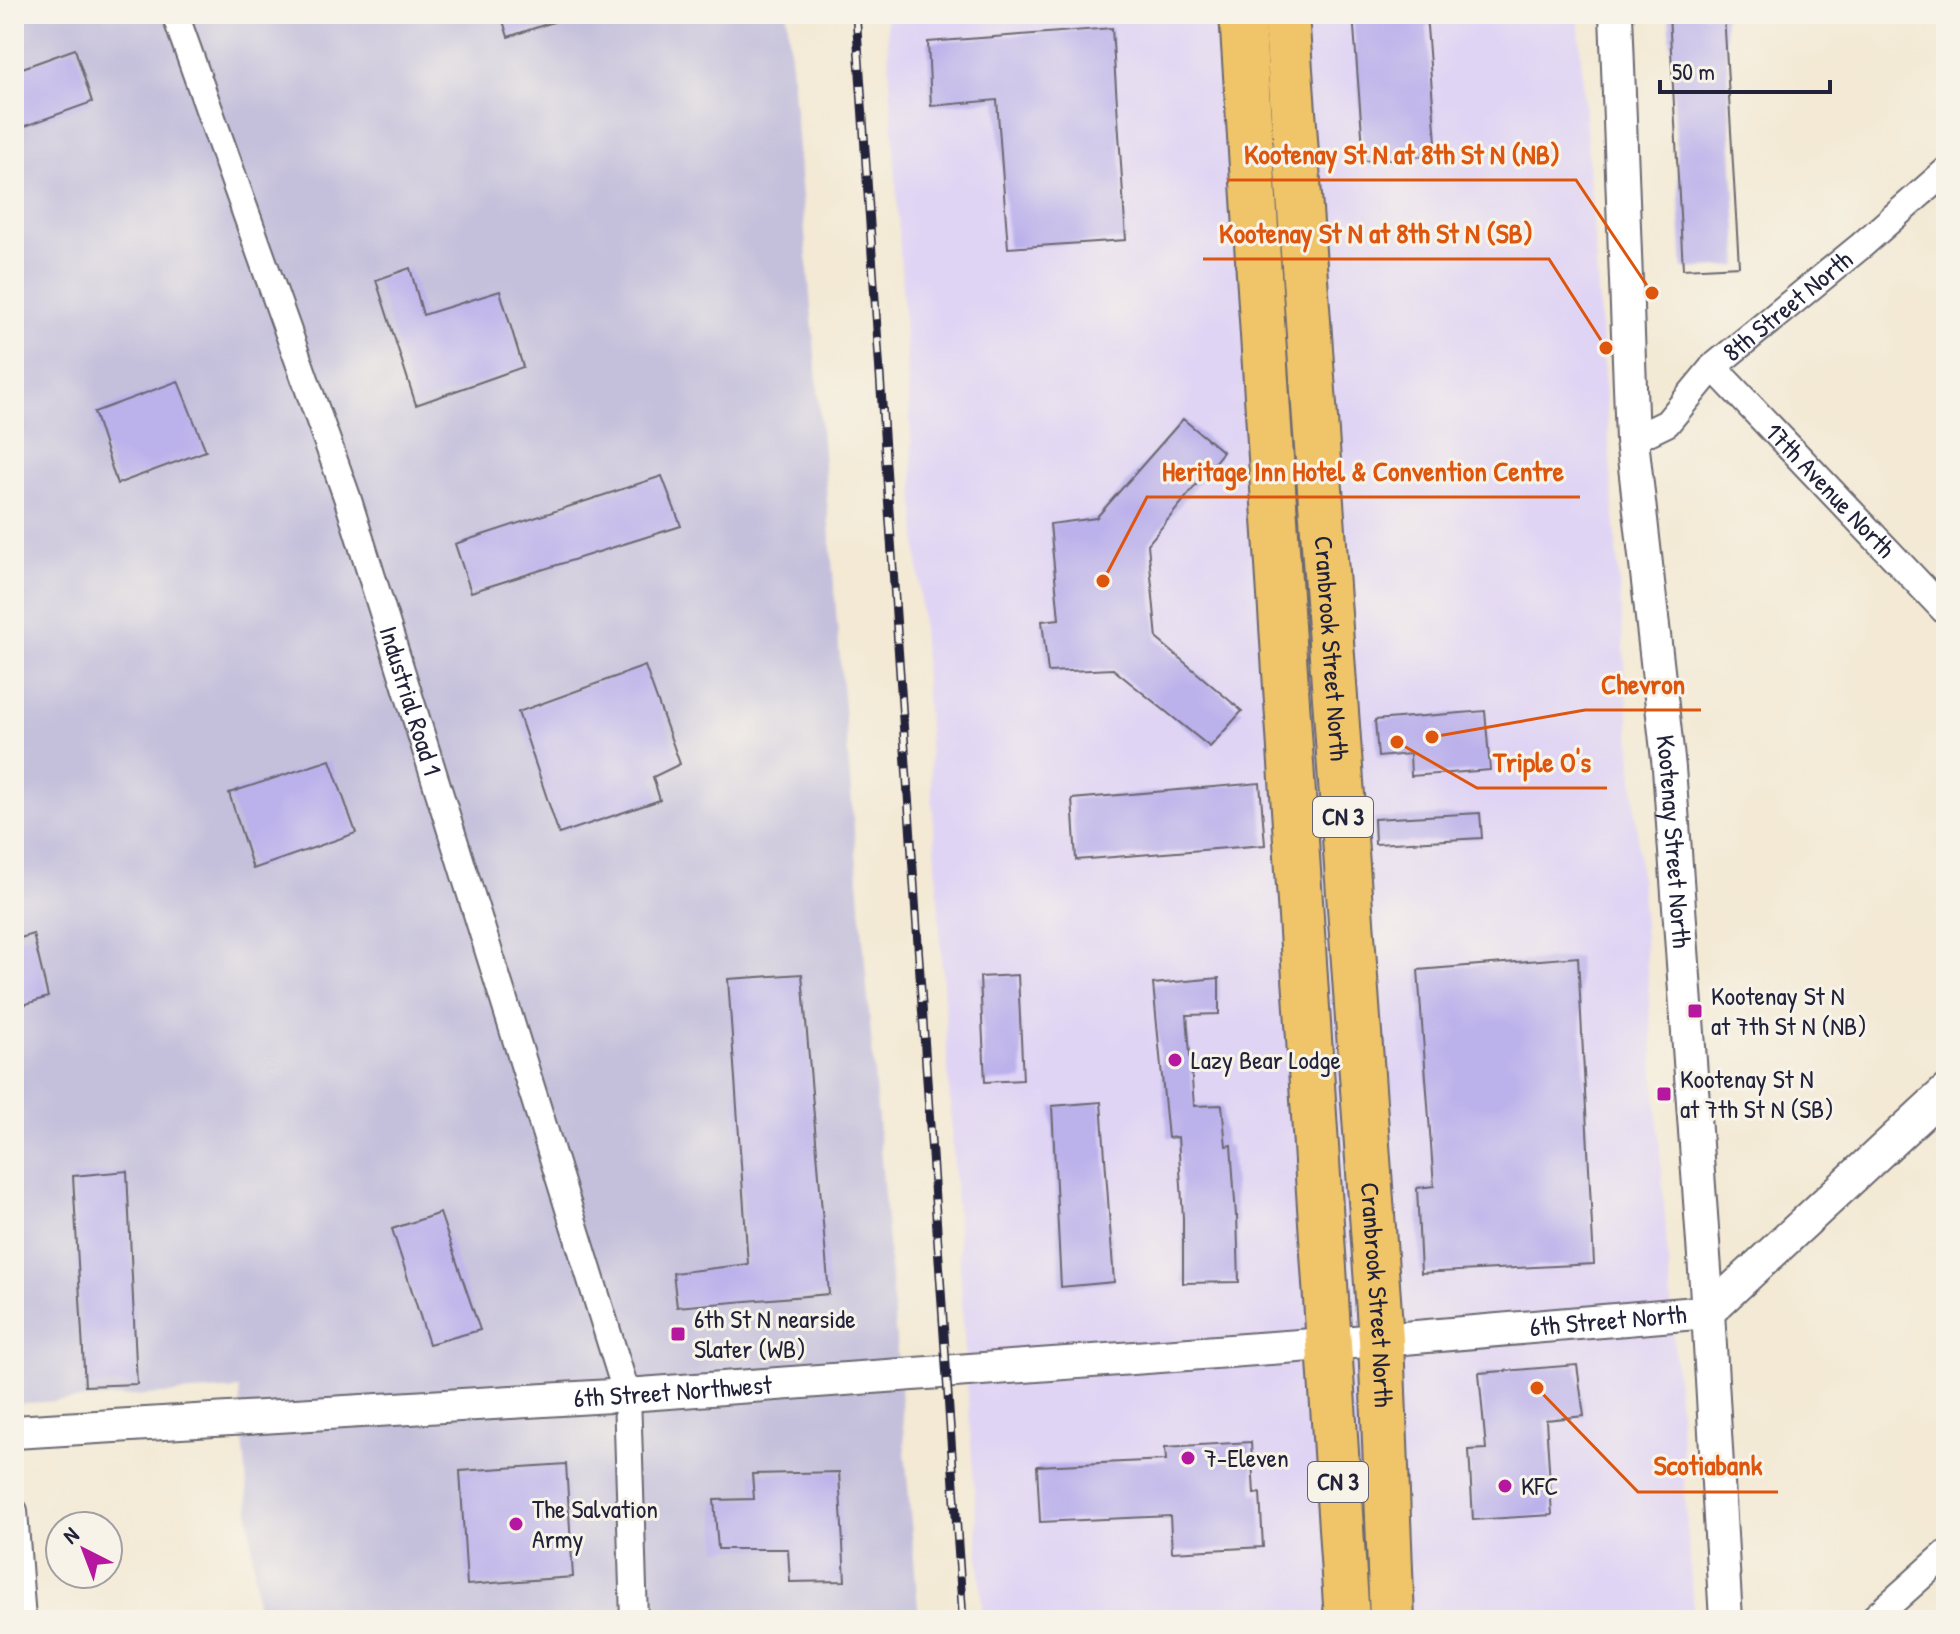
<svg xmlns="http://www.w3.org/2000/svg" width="1960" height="1634" viewBox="0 0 1960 1634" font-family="'Patrick Hand',sans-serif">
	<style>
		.built { fill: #e0d4f4 }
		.industrial { fill: #c4c0db }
		.building { fill: #bbb1eb }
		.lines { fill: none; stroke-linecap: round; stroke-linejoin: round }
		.minor-casing { stroke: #6b6871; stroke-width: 30 }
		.tertiary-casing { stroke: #6b6871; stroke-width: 36 }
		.trunk-casing { stroke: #6b6871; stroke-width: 48 }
		.minor { stroke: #fff; stroke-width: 26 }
		.tertiary { stroke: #fff; stroke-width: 32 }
		.trunk { stroke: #f0c469; stroke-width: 44 }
		.rail-casing { stroke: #22223b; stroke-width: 9 }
		.rail { stroke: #f7f3e8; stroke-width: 6; stroke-dasharray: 18; stroke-linecap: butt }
		.poi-dot { fill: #b5179e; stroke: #f7f3e8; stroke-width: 3 }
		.labels { text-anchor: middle; stroke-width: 6; stroke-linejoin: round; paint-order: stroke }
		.shield { fill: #f7f3e8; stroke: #62616f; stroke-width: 2 }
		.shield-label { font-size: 24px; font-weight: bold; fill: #22223b }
		.street-label { font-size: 26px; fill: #22223b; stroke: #f7f3e8 }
		.poi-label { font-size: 26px; fill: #22223b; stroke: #f7f3e8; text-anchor: start }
		.leader { fill: none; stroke: #de560e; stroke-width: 3 }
		.callout-dot { fill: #de560e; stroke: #f7f3e8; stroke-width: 3 }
		.callout-label { font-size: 28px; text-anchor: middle; font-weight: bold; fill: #de560e; stroke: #f7f3e8; stroke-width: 6; stroke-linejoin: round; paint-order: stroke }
	</style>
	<rect width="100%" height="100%" fill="#f7f3e8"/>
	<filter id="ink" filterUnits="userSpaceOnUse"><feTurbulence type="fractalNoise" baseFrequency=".0125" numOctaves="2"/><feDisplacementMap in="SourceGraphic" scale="16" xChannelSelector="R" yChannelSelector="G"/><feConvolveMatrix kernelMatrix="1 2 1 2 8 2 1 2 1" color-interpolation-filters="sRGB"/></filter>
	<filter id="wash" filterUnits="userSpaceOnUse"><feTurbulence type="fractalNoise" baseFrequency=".006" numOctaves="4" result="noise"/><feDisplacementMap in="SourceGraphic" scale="32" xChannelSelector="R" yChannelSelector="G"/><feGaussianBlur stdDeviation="1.8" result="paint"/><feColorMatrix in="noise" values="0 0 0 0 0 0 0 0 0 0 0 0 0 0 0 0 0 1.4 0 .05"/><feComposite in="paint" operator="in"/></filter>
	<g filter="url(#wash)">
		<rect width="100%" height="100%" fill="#f3e9d4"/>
		<path class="built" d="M886,14H1578L1694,1620H983L963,1323Z"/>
		<path class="industrial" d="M14,14H787L919,1620H258L239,1389L14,1404Z"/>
		<g id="blocks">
			<g class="building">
				<path d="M501,14H567L568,17L508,37Z"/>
				<path d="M1353,14H1426L1437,155L1364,161Z"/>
				<path d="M1669,14H1724L1739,266L1683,269Z"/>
				<path d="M1112,28L1126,240L1008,248L997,100L931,106L928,42Z"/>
				<path d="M75,49L92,102L14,130V71Z"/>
				<path d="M410,268L423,315L500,291L523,367L416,405L376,280Z"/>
				<path d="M178,381L206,451L117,484L94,412Z"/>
				<path d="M1183,419L1223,452L1148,544L1157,639L1242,711L1210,747L1113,669L1048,672L1042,621L1059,619L1050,524L1096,518Z"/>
				<path d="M662,476L681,526L471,592L455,544Z"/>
				<path d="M645,666L680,764L653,777L660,800L559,834L518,712Z"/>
				<path d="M1485,711L1490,770L1411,776L1410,754L1378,757L1375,720Z"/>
				<path d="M330,760L356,833L253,869L229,793Z"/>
				<path d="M1260,783L1265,845L1076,860L1072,799Z"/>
				<path d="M1480,813L1482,838L1375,844L1374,819Z"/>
				<path d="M33,934L48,997L14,1008V940Z"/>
				<path d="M1578,957L1594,1264L1421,1273L1417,1188L1434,1186L1418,970Z"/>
				<path d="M802,974L829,1294L677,1307L673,1273L748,1264L728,979Z"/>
				<path d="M1018,975L1023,1080L985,1082L980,977Z"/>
				<path d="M1219,978V1014L1187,1015L1194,1106L1222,1105L1226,1146L1231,1145L1236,1216H1237L1239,1282L1183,1283V1218L1178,1137L1168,1138L1153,984Z"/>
				<path d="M1101,1102L1114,1282L1061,1287L1052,1106Z"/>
				<path d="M127,1171L137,1384L85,1386L73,1176Z"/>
				<path d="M440,1213L480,1330L429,1344L392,1229Z"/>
				<path d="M1577,1365L1584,1416L1546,1420L1552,1515L1473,1520L1469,1450L1486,1449L1479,1373Z"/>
				<path d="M1251,1442L1254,1494L1260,1493L1263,1547L1172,1552L1170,1516L1040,1522L1037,1466L1166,1460L1165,1447Z"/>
				<path d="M566,1464L573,1577L467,1585L460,1471Z"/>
				<path d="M839,1472L845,1581L790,1582L788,1549H718L714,1500L754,1499L752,1474Z"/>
			</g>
		</g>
	</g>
	<g filter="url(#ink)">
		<use href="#blocks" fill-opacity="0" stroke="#6b6871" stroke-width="2"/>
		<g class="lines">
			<g class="minor-casing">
				<g id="minor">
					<path id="s1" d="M175,14L347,497L627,1395L634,1620"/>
					<path id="s2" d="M1713,367L1946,612"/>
					<path id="s3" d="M1632,440L1667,423L1713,367L1862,245L1946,171"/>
					<path d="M14,1511L22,1620"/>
					<path d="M1872,1620L1946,1554"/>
				</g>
			</g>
			<g class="tertiary-casing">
				<g id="tertiary">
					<path id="s4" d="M1616,14L1632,440L1669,768L1708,1312L1726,1620"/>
					<path id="s5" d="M14,1432L627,1395L1381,1340L1708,1312L1946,1091"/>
				</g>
			</g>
			<g class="trunk-casing">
				<g id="trunk">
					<path d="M1242,14L1347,1620"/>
					<path id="s6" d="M1286,14L1381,1340L1392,1620"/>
				</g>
			</g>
			<use href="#minor" class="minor"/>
			<use href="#tertiary" class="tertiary"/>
			<use href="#trunk" class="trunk"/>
			<g class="rail-casing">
				<path id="rail" d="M856,14L963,1620"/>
			</g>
			<use href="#rail" class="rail"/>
		</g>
	</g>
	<g class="poi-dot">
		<rect x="1687" y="1003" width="16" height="16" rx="4"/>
		<circle cx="1175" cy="1060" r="8"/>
		<rect x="1656" y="1086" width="16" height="16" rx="4"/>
		<rect x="670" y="1326" width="16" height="16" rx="4"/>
		<circle cx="1188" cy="1458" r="8"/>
		<circle cx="1505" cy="1486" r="8"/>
		<circle cx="516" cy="1524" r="8"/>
	</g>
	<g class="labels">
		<g class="shield">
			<rect x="1313" y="797" width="60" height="40" rx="6"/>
			<rect x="1308" y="1462" width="60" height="40" rx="6"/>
		</g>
		<g class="shield-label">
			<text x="1343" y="825">CN 3</text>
			<text x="1338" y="1490">CN 3</text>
		</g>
		<g class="street-label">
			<text dy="9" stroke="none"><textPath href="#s3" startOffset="208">8th Street North</textPath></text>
			<text dy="9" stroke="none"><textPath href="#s2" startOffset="170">17th Avenue North</textPath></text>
			<text dy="9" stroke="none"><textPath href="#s6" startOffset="636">Cranbrook Street North</textPath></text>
			<text dy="9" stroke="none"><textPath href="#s1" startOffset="726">Industrial Road 1</textPath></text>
			<text dy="9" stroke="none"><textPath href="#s4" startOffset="830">Kootenay Street North</textPath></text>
			<text dy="9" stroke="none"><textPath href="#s6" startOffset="1284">Cranbrook Street North</textPath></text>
			<text dy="9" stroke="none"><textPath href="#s5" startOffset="1598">6th Street North</textPath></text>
			<text dy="9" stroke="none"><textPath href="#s5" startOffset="660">6th Street Northwest</textPath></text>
		</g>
		<g class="poi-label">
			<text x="1711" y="1005">Kootenay St N<tspan x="1711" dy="30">at 7th St N (NB)</tspan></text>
			<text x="1191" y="1069">Lazy Bear Lodge</text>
			<text x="1680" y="1088">Kootenay St N<tspan x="1680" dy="30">at 7th St N (SB)</tspan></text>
			<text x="694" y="1328">6th St N nearside<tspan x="694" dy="30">Slater (WB)</tspan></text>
			<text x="1204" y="1467">7-Eleven</text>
			<text x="1521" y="1495">KFC</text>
			<text x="532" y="1518">The Salvation<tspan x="532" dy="30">Army</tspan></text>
		</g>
	</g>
	<path class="leader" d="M1652 293L1576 180H1228M1606 348L1549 259H1203M1103 581L1147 497H1580M1432 737L1585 710H1701M1397 742L1477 788H1607M1537 1388L1638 1492H1778"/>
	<g class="callout-dot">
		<circle cx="1652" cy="293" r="8"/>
		<circle cx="1606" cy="348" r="8"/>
		<circle cx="1103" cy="581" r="8"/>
		<circle cx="1432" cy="737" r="8"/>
		<circle cx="1397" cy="742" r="8"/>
		<circle cx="1537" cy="1388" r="8"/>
	</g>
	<g class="callout-label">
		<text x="1402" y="164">Kootenay St N at 8th St N (NB)</text>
		<text x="1376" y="243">Kootenay St N at 8th St N (SB)</text>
		<text x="1363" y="481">Heritage Inn Hotel &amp; Convention Centre</text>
		<text x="1643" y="694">Chevron</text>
		<text x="1542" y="772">Triple O's</text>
		<text x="1708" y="1475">Scotiabank</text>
	</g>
	<rect width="1960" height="1634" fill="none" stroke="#f7f3e8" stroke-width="48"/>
	<g transform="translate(84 1550) rotate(318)"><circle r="38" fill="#f7f3e8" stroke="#a29fa3" stroke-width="2"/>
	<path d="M0-6L14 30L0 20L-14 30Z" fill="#b5179e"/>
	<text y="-12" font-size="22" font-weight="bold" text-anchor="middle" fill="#22223b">N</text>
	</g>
	<path d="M1660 80v12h170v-12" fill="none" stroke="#22223b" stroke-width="4"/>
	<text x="1672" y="80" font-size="24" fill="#22223b" stroke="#f7f3e8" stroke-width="6" paint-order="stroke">50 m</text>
</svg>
